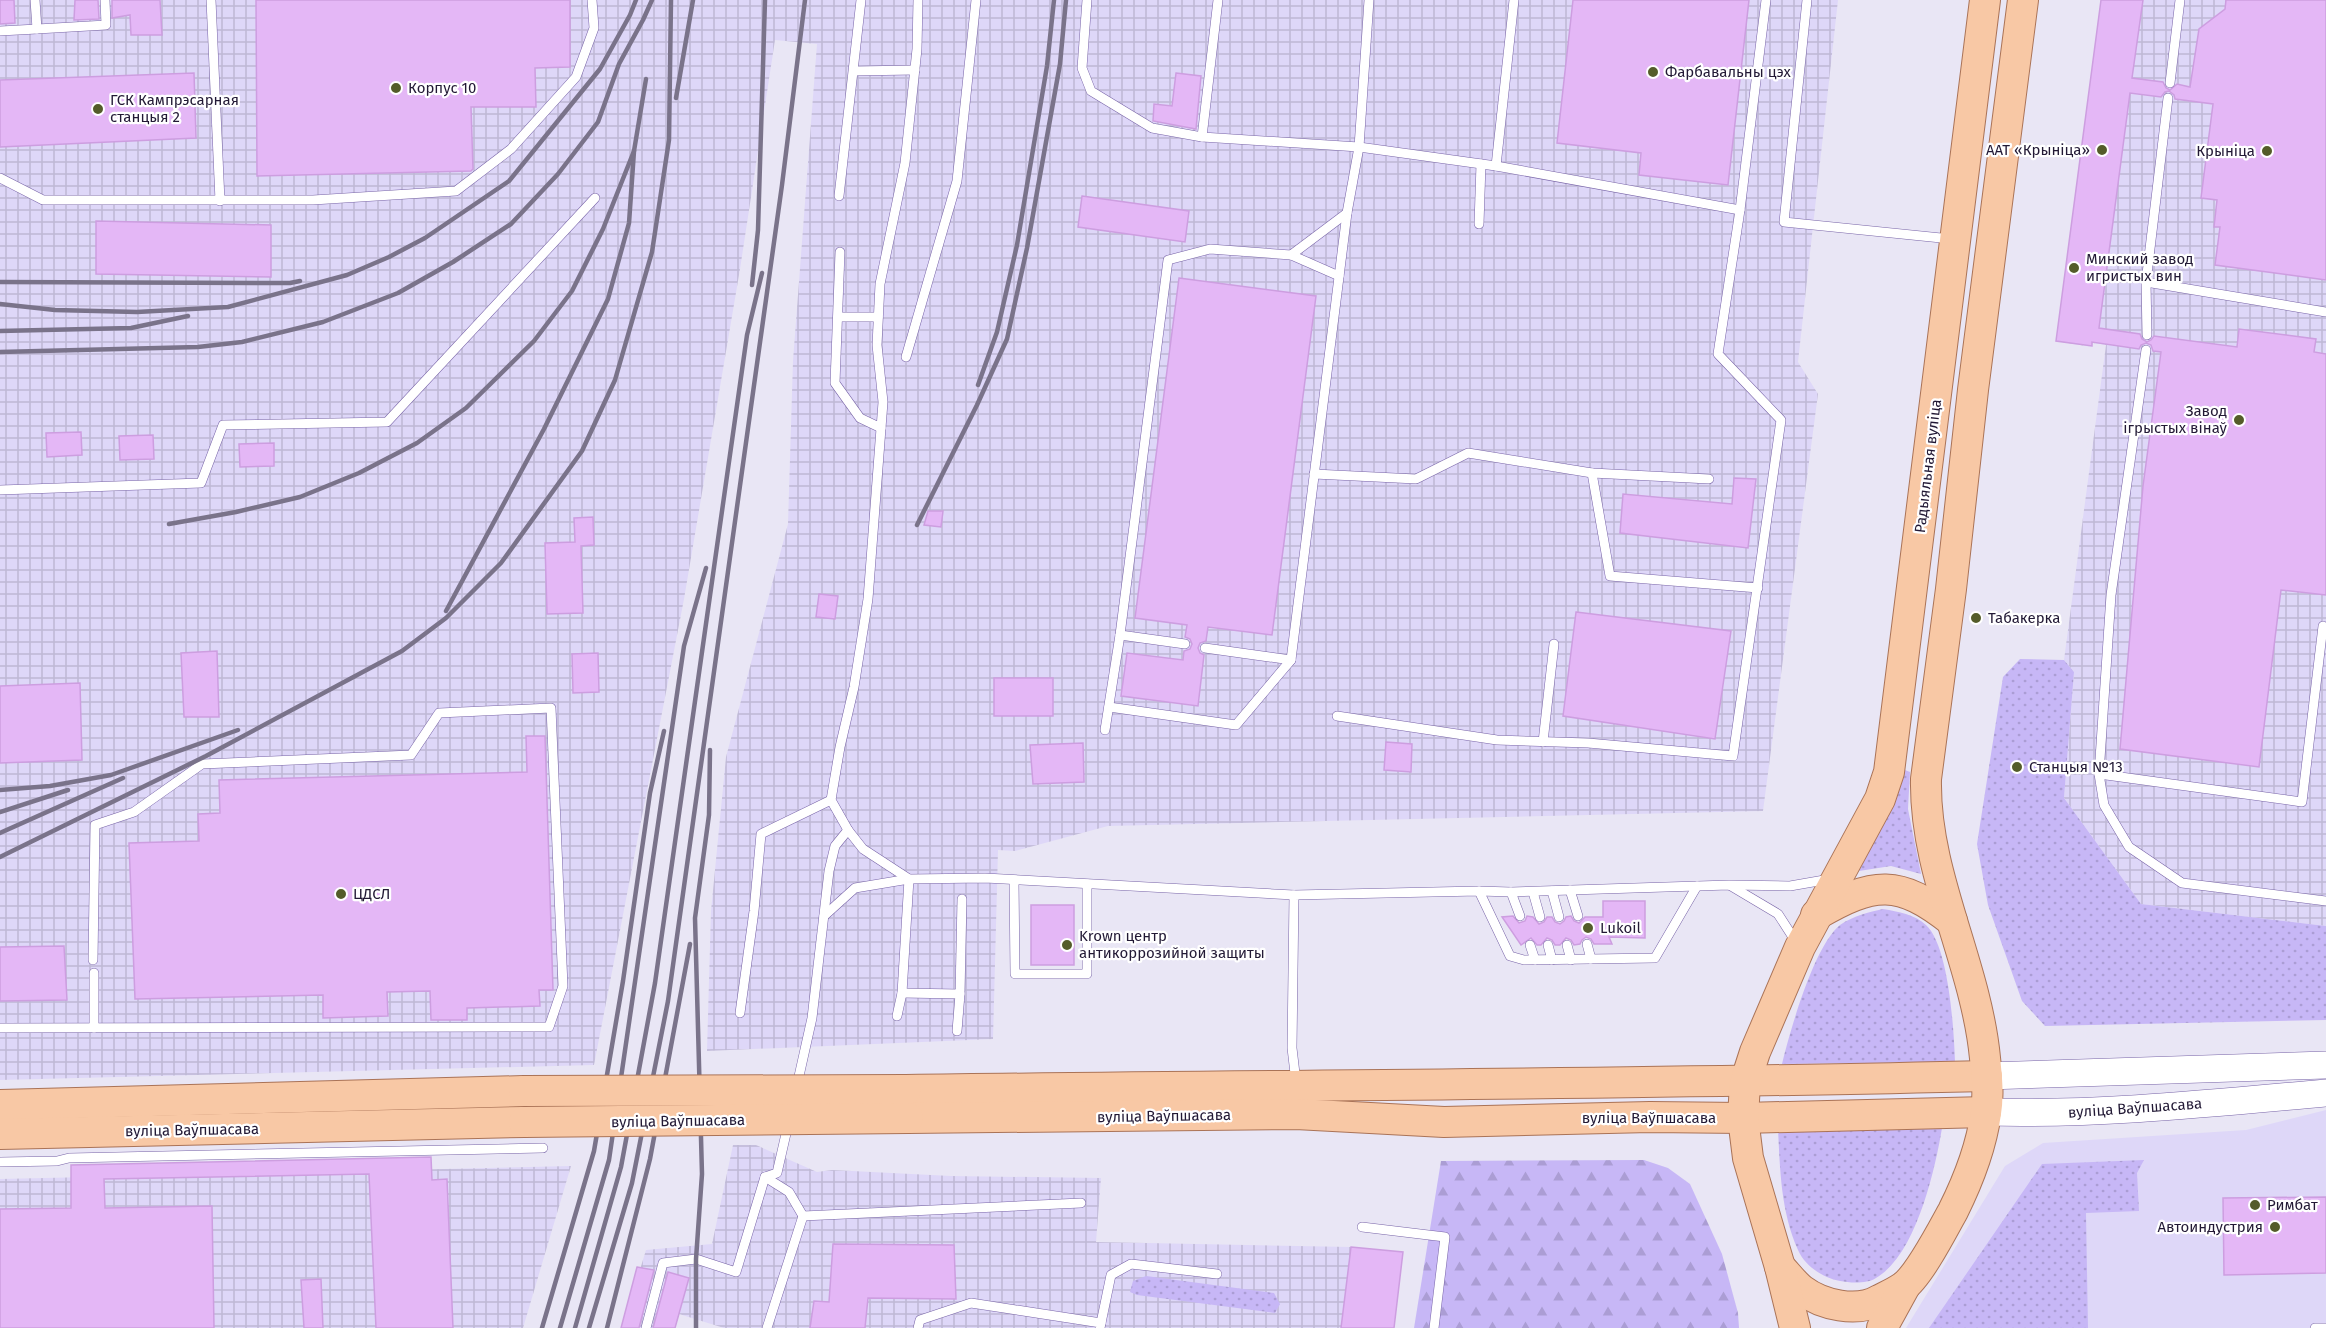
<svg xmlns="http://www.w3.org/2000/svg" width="2326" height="1328" viewBox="0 0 2326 1328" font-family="'Fira Sans',sans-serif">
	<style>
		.built { fill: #ded7f8 }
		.industrial { fill: url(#industrial-grid) }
		.grass { fill: url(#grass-dots) }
		.forest { fill: url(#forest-firs) }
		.building { fill: #e4b7f6; stroke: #cd9ee0; stroke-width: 1.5 }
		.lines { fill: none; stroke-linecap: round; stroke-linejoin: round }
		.service-casing { stroke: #7864a8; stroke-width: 10 }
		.secondary-casing { stroke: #7864a8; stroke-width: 28 }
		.primary-casing { stroke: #aa7357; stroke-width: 32 }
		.service { stroke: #fff; stroke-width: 9 }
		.secondary { stroke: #fff; stroke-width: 27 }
		.primary { stroke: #f8c8a5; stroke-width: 30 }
		.rail { stroke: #7a738a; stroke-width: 4.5 }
		.primary-bridge-casing { stroke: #aa7357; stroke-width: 32; stroke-linecap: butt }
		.primary-bridge { stroke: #f8c8a5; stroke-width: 30 }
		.poi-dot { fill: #545c2a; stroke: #fff; stroke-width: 2 }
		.labels { text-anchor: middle; stroke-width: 4.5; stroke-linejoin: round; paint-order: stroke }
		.poi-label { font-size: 15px; fill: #221935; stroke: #fff; text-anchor: start }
		.street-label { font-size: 15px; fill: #221935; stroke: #fff }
	</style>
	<defs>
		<pattern id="industrial-grid" width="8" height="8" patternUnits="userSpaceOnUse" patternTransform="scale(1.5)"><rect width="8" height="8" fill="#ded7f8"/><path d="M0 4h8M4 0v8" fill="none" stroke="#beb8d5"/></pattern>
		<pattern id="grass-dots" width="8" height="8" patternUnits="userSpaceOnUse" patternTransform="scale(1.5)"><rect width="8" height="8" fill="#c7b7f6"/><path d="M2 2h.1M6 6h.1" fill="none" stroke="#ab9dd4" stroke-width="1.8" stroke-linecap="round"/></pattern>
		<pattern id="forest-firs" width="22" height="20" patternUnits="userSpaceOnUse" patternTransform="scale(1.5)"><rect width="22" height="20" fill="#c7b7f6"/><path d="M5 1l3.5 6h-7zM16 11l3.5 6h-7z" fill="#ab9dd4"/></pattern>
	</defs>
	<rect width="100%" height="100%" fill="#e9e6f5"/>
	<path class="built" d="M2326,1110V1328H1906L2005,1166L2043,1143L2246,1130Z"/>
	<g class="industrial">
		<path d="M0,0H1838L1798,362L1818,394L1763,811L1108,826L1015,851L998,850L993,1039L707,1051L711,911L726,757L788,524L793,361L817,44L775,40L740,269L684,599L594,1065L0,1080Z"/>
		<path d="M2101,0H2326V926L2141,904L2064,798L2074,672L2064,660L2106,345L2093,343L2092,347L2056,341Z"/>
		<path d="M733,1145H756L817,1172L832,1170L951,1176L1101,1178L1096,1242L1351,1247L1403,1252L1394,1328H724L679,1314L675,1328H622L646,1250L712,1244Z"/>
		<path d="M571,1166L523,1328H0V1179Z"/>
	</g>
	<g class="grass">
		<path d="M2020,659L2064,660L2074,672L2064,798L2141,904L2326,926V1020L2045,1026L2022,1001L1988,905L1977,844L2003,677Z"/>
		<path d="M1905,770L1910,772L1908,809L1921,874L1891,866L1859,871L1891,807L1901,772Z"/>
		<path d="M1883,909C1899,912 1914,914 1926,925C1949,946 1954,1031 1955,1062L1782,1064C1790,1031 1814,946 1840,925C1853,916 1869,912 1883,909Z"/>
		<path d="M1942,1128C1935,1170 1916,1255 1876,1278C1867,1284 1850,1283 1840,1281C1823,1278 1805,1266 1798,1250C1781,1212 1780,1170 1778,1129Z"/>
		<path d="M2144,1160L2137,1173L2139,1211L2086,1213L2088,1328H1929L2042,1164Z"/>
		<path d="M1146,1276L1274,1293L1280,1304L1275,1313L1137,1295L1130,1292L1133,1281Z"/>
	</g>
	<path class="forest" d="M1644,1160L1668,1168L1690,1184L1722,1254L1738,1313L1739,1328H1414L1441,1161Z"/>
	<g class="building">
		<path d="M0,0H14L15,23L0,24Z"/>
		<path d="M75,0H98L99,19L74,20Z"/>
		<path d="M112,0H160L162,35H131L130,15L112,18Z"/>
		<path d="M256,0H570V67L535,68L536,107H471L473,169L471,171L257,176Z"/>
		<path d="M1573,0H1749L1728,185L1639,175L1641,153L1557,143Z"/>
		<path d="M2101,0H2143L2132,78L2163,82L2166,88L2170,90L2177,84L2190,87L2199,29L2225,9L2226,0H2326V280L2215,265L2220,227H2214L2217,200L2201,198L2213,104L2175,99L2174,95L2169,91L2165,92L2161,97L2130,93L2099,328L2140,334L2142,339L2147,342L2151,340L2154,336L2237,347L2239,329L2316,339L2314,352L2326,354V595L2281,590L2259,767L2120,749L2143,486L2161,352L2153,351L2151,345L2146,343L2141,345L2139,349L2092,342V346L2056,341Z"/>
		<path d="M194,73L196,138L0,147V80Z"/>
		<path d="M1176,73L1201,76L1196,129L1153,121L1154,104L1172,106Z"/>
		<path d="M1082,196L1189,211L1185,242L1078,227Z"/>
		<path d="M96,221L271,225V277L96,274Z"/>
		<path d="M1179,278L1316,296L1272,635L1208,627L1206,641L1200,643L1198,648L1200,653L1204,655L1198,706L1121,696L1127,653L1183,660L1184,651L1190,649L1192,644L1190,639L1185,637L1187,625L1135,618Z"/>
		<path d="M81,432L82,455L47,457L46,433Z"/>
		<path d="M153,435L154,459L120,460L119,436Z"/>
		<path d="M274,443V466L240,467L239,444Z"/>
		<path d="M1734,478L1756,479L1748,548L1620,533L1623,494L1732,504Z"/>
		<path d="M928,511H943L941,527L924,525Z"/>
		<path d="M593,517L594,545L581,546L583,613L547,614L545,543L575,542L574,518Z"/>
		<path d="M819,594L838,596L835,619L816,617Z"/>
		<path d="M1576,612L1731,631L1715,739L1563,716Z"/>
		<path d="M217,651L219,717H184L181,653Z"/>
		<path d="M598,653L599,692L573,693L572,654Z"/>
		<rect x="994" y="678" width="59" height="38"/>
		<path d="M80,683L82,760L0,763V686Z"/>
		<path d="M526,736H545L553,990H539L540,1006L467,1008V1020H431L430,991L387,992L388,1016L323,1018V995L135,999L129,843L199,841L198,814L220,813L219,780L527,772Z"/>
		<path d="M1386,742L1412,744L1411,772L1384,770Z"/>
		<path d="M1083,743L1084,782L1033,784L1030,745Z"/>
		<path d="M1603,901H1645V938L1609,937L1612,944H1594L1591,939L1586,937L1582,940L1580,944L1574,945L1571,940L1566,938L1560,945H1555L1552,940L1547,938L1541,945H1537L1531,938L1521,945L1502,917L1513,916L1519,923L1525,921L1527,916L1533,917L1539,924L1544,922L1547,917H1552L1555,922L1560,924L1564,921L1566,917L1571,916L1574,921L1579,923L1585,917H1603Z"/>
		<rect x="1031" y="905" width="43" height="60"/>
		<path d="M64,946L67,1000L0,1001V947Z"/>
		<path d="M431,1157L432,1180L447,1179L453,1328H376L369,1174L104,1179L105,1208L212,1206L214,1328H0V1209L71,1208V1165Z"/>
		<path d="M2326,1197V1273L2224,1275L2223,1198Z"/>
		<path d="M833,1244L954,1245L956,1299L868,1298L865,1328H810L814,1301L829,1302Z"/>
		<path d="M1351,1247L1403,1252L1394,1328H1341Z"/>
		<path d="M637,1267L654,1270L639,1328H621Z"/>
		<path d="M668,1272L689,1278L675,1328H653Z"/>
		<path d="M321,1279L323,1328H304L301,1280Z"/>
	</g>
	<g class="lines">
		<g class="service-casing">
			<g id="service">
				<path d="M35,0L37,29L106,25L105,0"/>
				<path d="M211,0L220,201"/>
				<path d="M918,0L917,49L905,163L880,284L877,345L883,402L868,599L854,687L840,747L831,800L848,830L863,849L909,879L985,878L1294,895"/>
				<path d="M1087,0L1082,68L1091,91L1152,128L1202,137L1218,0"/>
				<path d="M1807,0L1784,222L1951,239"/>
				<path d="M0,31L37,29"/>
				<path d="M854,71L915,70"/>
				<path d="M2170,83L2180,0"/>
				<path d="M2168,98L2146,282L2326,312"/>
				<path d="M1202,137L1359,147L1496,166L1740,210"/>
				<path d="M1496,166L1514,0"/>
				<path d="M0,178L43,200H313L456,191L511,149L576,77L594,28L592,0"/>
				<path d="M839,196L861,0"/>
				<path d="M1479,224L1481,164"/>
				<path d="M840,252L835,383L860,418L881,428"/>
				<path d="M1291,255L1339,276"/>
				<path d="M2146,282L2147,335"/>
				<path d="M838,317H878"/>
				<path d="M2146,350L2111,595L2099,774L2104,805L2129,847L2182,883L2326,901"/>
				<path d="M906,357L957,181L976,0"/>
				<path d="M1592,473L1709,479"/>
				<path d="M1314,474L1416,479L1468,453L1592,473L1610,576L1758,588"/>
				<path d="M0,490L201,483L223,425L387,422L595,198"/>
				<path d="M1120,635L1185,644"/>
				<path d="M1205,648L1291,660"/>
				<path d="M1109,707L1236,725L1291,660L1347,213L1359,147L1369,0"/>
				<path d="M1337,716L1497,740L1588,743L1733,756L1781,420L1718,354L1740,210L1766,0"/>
				<path d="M1105,730L1120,635L1168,260L1210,249L1291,255L1347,213"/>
				<path d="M1543,742L1554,644"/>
				<path d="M2099,774L2302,802L2323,626"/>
				<path d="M1014,880L1015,974H1087V884"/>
				<path d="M1731,886L1778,914L1796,942"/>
				<path d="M1570,890L1578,916"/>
				<path d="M1479,891L1510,956L1524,960L1655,958L1697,886"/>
				<path d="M1552,891L1559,917"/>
				<path d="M1511,892L1520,916"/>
				<path d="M1533,892L1540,917"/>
				<path d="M824,916L855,888L909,879L902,993L897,1016"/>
				<path d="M1587,944L1591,959"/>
				<path d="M1530,945L1535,960"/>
				<path d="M1548,945L1552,960"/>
				<path d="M1567,945L1571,960"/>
				<path d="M94,973V1028"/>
				<path d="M902,993L960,994L962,899"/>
				<path d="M740,1013L754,911L761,834L831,800"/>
				<path d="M0,1028L549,1027L563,986L551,708L439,713L411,755L202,764L134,812L95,825L93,960"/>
				<path d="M957,1031L960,994"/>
				<path d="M1296,1082L1292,1048L1294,895L1479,891L1511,892L1729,885L1790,886L1830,879"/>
				<path d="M797,1085L812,1018L829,871L835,846L848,830"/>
				<path d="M0,1162L57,1161L69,1158L543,1148"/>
				<path d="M765,1177L789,1192L803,1216L1081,1203"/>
				<path d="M1362,1227L1445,1237L1434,1328"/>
				<path d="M1101,1323L1111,1275L1131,1264L1217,1274"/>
				<path d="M646,1328L663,1263L696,1259L736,1272L765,1177L777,1173L788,1125"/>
				<path d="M767,1328L803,1216"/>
				<path d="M918,1328L920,1320L971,1303L1101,1323L1100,1328"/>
				<path d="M2315,1328H2326"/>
			</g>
		</g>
		<g class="secondary-casing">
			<g id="secondary">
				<path d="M1987,1076L2326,1065"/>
				<path d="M1986,1112C2100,1115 2213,1103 2326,1093"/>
			</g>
		</g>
		<g class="primary-casing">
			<g id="primary">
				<path d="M1816,915C1874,881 1899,879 1952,921"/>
				<path d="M906,1090C1266,1085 1627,1085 1987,1076"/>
				<path d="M0,1105L524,1091"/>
				<path d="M908,1118L1296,1114L1444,1122L1650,1117L1743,1118L1986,1112"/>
				<path d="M0,1134L524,1122"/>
				<path d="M1780,1267C1787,1274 1794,1284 1802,1290C1822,1305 1857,1313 1879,1300C1887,1296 1896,1292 1903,1287C1919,1276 1943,1229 1953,1211C1969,1179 1981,1148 1986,1113C1989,1095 1987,1076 1985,1058C1976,963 1924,875 1926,779L1951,589L1973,390L2023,0"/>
				<path d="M1795,1328L1780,1267L1748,1158L1743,1118L1745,1083L1755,1052L1800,947L1880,799L1889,772L1985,0"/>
				<path d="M1882,1328L1905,1286"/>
			</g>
		</g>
		<use href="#service" class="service"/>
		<use href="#secondary" class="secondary"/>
		<use href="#primary" class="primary"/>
		<g class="rail">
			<path d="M676,98L693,0"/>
			<path d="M0,282L290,283L300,281"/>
			<path d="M752,285L758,230L765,0"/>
			<path d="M0,304L55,310L137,312L228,307L347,275L389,257L425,238L509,181L600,69L630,15L636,0"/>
			<path d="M0,331L131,328L188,316"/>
			<path d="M0,352L198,347L242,342L323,322L398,293L453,262L511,224L558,174L598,122L619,64L643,20L652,0"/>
			<path d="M978,385L997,332L1017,245L1047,66L1054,0"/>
			<path d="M169,524L236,512L300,497L359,473L417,443L466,408L534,341L572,291L603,229L634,151"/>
			<path d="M917,525L977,405L1007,339L1027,248L1060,64L1066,0"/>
			<path d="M446,611L544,429L608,299L629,223L634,151L646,79"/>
			<path d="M0,790L50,786L111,775L238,730"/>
			<path d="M0,812L68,790"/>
			<path d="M0,833L123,778"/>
			<path d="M0,857L206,756L402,651L446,618L501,563L582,451L615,380L652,252L669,140L671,0"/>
			<path d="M542,1328L594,1151L623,981L650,793L664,731"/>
			<path d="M560,1328L609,1160L684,646L706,568"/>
			<path d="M575,1328L621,1167L655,983L747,335L762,273"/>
			<path d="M589,1328L632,1183L668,1001L782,185L805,0"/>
			<path d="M607,1328L650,1159L690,944"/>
			<path d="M696,1328V1259L702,1174L695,918L709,815L710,750"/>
		</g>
		<g class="primary-bridge-casing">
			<g id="primary-bridge">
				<path d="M524,1091L906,1090"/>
				<path d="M524,1122L908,1118"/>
			</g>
		</g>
		<use href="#primary-bridge" class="primary-bridge"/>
	</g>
	<g class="poi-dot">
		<circle cx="1653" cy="72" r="6"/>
		<circle cx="396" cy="88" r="6"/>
		<circle cx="98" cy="109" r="6"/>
		<circle cx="2102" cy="150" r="6"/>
		<circle cx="2267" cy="151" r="6"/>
		<circle cx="2074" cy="268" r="6"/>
		<circle cx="2239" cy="420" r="6"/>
		<circle cx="1976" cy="618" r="6"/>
		<circle cx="2017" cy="767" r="6"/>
		<circle cx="341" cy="894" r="6"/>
		<circle cx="1588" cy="928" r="6"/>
		<circle cx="1067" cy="945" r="6"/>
		<circle cx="2255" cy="1205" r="6"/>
		<circle cx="2275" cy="1227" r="6"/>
	</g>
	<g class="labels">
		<g class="poi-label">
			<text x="1665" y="77">Фарбавальны цэх</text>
			<text x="408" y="93">Корпус 10</text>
			<text x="110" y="105">ГСК Кампрэсарная<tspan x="110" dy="17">станцыя 2</tspan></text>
			<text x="2090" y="155" text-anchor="end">ААТ «Крыніца»</text>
			<text x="2255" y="156" text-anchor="end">Крыніца</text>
			<text x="2086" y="264">Минский завод<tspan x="2086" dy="17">игристых вин</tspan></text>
			<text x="2227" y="416" text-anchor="end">Завод<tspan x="2227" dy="17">ігрыстых вінаў</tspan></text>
			<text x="1988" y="623">Табакерка</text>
			<text x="2029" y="772">Станцыя №13</text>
			<text x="353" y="899">ЦДСЛ</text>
			<text x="1600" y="933">Lukoil</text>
			<text x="1079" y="941">Krown центр<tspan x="1079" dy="17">антикоррозийной защиты</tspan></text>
			<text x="2267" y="1210">Римбат</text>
			<text x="2263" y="1232" text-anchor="end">Автоиндустрия</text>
		</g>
		<g class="street-label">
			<text transform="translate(1928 466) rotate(-83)" y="5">Радыяльная вуліца</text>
			<text transform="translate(2135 1108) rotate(-4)" y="5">вуліца Ваўпшасава</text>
			<text transform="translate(1164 1116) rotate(-1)" y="5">вуліца Ваўпшасава</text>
			<text x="1649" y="1123">вуліца Ваўпшасава</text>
			<text transform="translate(678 1121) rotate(-1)" y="5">вуліца Ваўпшасава</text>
			<text transform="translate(192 1130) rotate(-1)" y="5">вуліца Ваўпшасава</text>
		</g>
	</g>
</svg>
